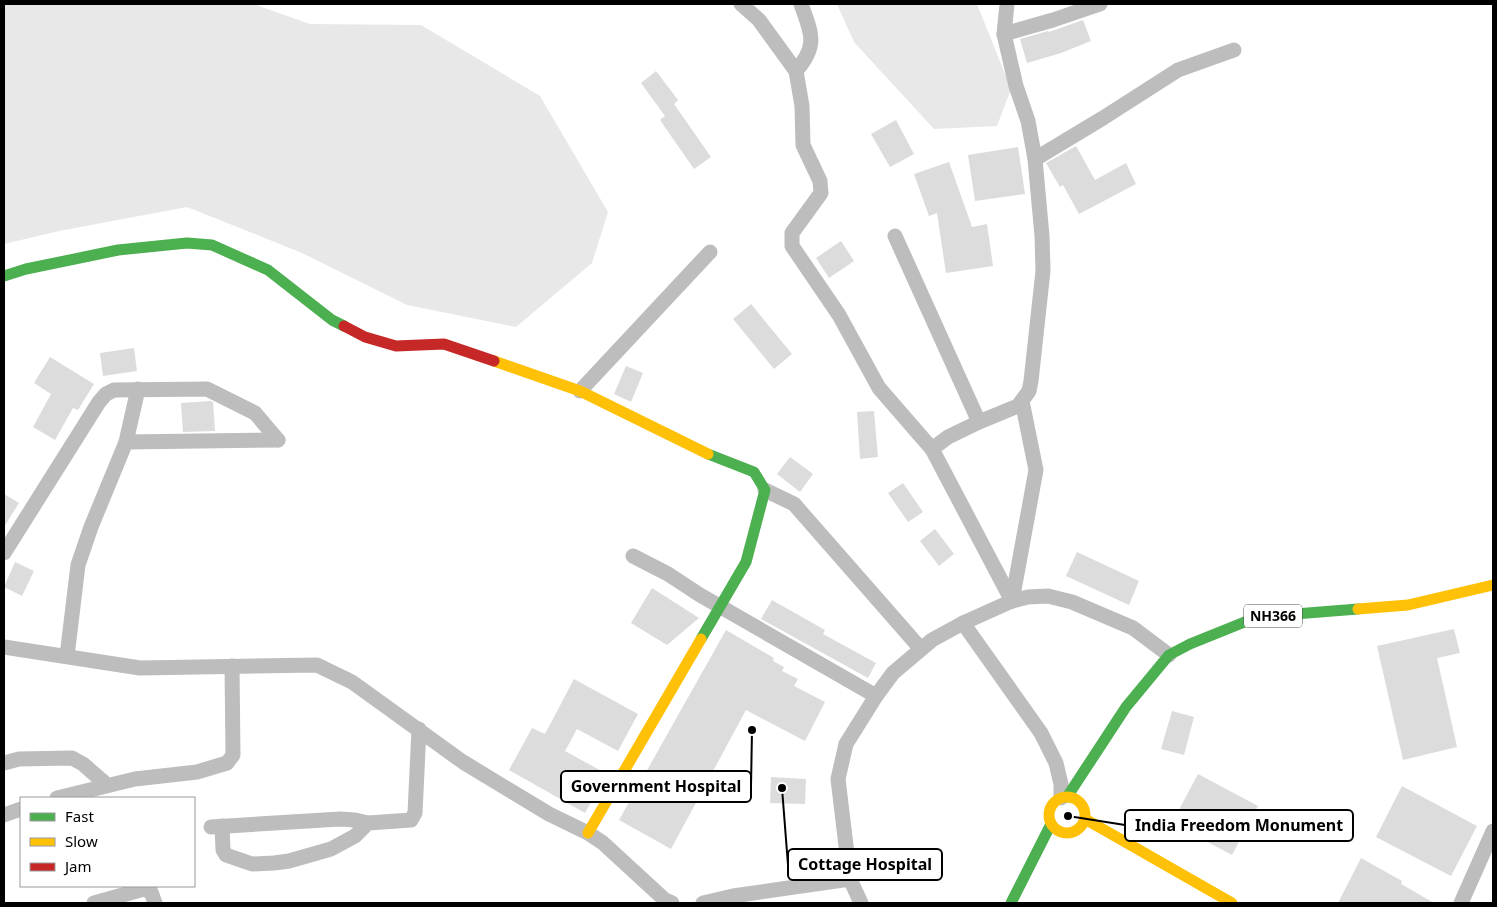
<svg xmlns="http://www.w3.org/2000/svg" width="1497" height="907" viewBox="0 0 1497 907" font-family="'Noto Sans',sans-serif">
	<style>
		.green { fill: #e8e8e8 }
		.building { fill: #dcdcdc }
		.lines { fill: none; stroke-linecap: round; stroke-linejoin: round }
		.street { stroke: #bdbdbd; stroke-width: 15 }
		.fast { stroke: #4caf50; stroke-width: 11 }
		.slow { stroke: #ffc107; stroke-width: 11 }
		.jam { stroke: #c62828; stroke-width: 11 }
		.labels { text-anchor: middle; stroke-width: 4.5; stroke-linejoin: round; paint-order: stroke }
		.shield { fill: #fff; stroke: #4c4c4c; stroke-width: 1 }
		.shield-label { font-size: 14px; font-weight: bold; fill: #000 }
		.leader { fill: none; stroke: #000; stroke-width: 2 }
		.callout-dot { fill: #000; stroke: #fff; stroke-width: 2 }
		.callout { fill: #fff; stroke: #000; stroke-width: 2 }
		.callout-label { font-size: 16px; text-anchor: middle; font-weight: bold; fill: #000 }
	</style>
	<rect width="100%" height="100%" fill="#fff"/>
	<g class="green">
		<path d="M4,4H253L310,24L421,25L540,96L608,212L592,263L516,327L407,305L302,253L187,207L59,231L4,244Z"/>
		<path d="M837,4H977L1011,89L997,126L934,129L854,42Z"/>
	</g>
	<g class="building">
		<path d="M1083,20L1091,41L1061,53L1027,63L1020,39L1048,31L1049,32Z"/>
		<path d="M656,71L678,100L674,104L711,157L694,169L660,120L665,116L641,83Z"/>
		<path d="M896,120L914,154L890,167L871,134Z"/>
		<path d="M1076,146L1095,180L1126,163L1136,184L1079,214L1063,185L1060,187L1046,163Z"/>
		<path d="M1018,147L1025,194L975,201L968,155Z"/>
		<path d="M949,162L972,227L987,224L993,266L946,273L937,213L929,216L914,174Z"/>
		<path d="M841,241L854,261L829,278L816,258Z"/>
		<path d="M751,304L792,354L774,369L733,319Z"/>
		<path d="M134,348L137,371L103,376L100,353Z"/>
		<path d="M50,357L94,384L78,410L73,408L55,440L33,427L51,394L34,383Z"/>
		<path d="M626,366L643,373L631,402L614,394Z"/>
		<path d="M210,401L213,402L215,431L183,432L181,403Z"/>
		<path d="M874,411L878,457L860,459L857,412Z"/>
		<path d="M790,457L813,474L800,492L777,474Z"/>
		<path d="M903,483L923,512L908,522L888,493Z"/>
		<path d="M4,494L19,503L4,527Z"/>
		<path d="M935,529L954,554L939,566L920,541Z"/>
		<path d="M1077,552L1139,581L1129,605L1066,576Z"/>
		<path d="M15,562L34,571L22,596L4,587Z"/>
		<path d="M652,588L699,618L667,645L631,623Z"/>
		<path d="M772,600L825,630L823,634L876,663L868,678L761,619Z"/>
		<path d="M1454,629L1460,653L1437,658L1457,747L1403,760L1377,646Z"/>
		<path d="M726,630L774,658L773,661L784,667L782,671L798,679L794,686L825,702L805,741L746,710L671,849L619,820Z"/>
		<path d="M574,679L638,714L618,751L577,729L565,751L607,774L585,813L509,770L532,728L545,734Z"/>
		<path d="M1172,711L1194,717L1184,755L1161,749Z"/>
		<path d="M1198,774L1258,806L1232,855L1172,823Z"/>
		<path d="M771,777L806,779L805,804L770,803Z"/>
		<path d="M1402,786L1477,826L1451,876L1376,837Z"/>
		<path d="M1361,858L1402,881L1401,884L1434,903H1338Z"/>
	</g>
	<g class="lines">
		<g class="street">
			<path d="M741,4L759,20L796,71L802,106L803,145L820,181L821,193L792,233V246L839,315L879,388L932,449L1012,601"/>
			<path d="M1004,34L1053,20L1100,4"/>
			<path d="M796,71C819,44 811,33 801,4"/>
			<path d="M1035,159L1103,118L1178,70L1234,50"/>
			<path d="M895,236L979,422"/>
			<path d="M580,391L710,252"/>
			<path d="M126,442L278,440"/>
			<path d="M932,449L948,437L979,422L1018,406L1029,391L1031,381L1043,271L1042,236L1035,159L1028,121L1016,86L1004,34L1007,4"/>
			<path d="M765,490L794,504L921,649"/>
			<path d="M4,553L99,402L106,394L114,390L207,389L255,413L278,440"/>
			<path d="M633,556L668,574L700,595L876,696"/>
			<path d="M1012,601L1036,470L1022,401"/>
			<path d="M963,623L1041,733L1056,763L1061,784V798"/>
			<path d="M4,647L140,668L317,665L352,682L463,762L549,814L588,833L603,843L665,900L672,903"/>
			<path d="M67,656L78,565L91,527L126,442L138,389"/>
			<path d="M4,763L19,759L72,758L83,764L107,785"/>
			<path d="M57,798L135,779L197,772L227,763L233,755L232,666"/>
			<path d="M4,815L21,809"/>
			<path d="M222,826L223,850L226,855L252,864L274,863L289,861L331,849L355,836L368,823L411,820L415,813L419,729"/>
			<path d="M211,827L340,819L355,820L368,823"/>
			<path d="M94,903L144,889L151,892L155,903"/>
			<path d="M703,903L733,896L850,879"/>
			<path d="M861,903L850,879L838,779L846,744L876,696L893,673L932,640L963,623L1012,601L1028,597L1048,596L1072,602L1133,628L1169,655"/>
			<path d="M1461,903L1493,831"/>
		</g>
		<g class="fast">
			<path d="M4,276L26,269L118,250L187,243L212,245L268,270L332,320L344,326"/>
			<path d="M701,639L746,562L765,490L754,472L708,454"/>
			<path d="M1067,797L1126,707L1169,655L1190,644L1257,617L1358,609"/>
			<path d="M1011,903L1051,824"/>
		</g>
		<g class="slow">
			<path d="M494,361L580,391L708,454"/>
			<path d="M1358,609L1408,605L1493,585"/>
			<circle cx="1067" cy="815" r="18"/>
			<path d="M1085,819L1232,903"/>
			<path d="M588,833L701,639"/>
		</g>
		<path class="jam" d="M344,326L365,337L396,346L444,344L494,361"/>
	</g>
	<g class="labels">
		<rect class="shield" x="1244" y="604.5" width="58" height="23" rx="4"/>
		<g class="shield-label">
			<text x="1273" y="621">NH366</text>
		</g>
	</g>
	<path class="leader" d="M752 730L751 787M1068 816L1125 825M782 788L788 865"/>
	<g class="callout-dot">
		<circle cx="752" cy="730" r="5"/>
		<circle cx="1068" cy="816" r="5"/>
		<circle cx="782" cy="788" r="5"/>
	</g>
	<g class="callout">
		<rect x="561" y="771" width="190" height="31" rx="5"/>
		<rect x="1125" y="810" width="228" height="31" rx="5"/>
		<rect x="788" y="849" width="154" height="31" rx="5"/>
	</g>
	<g class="callout-label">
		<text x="656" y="792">Government Hospital</text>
		<text x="1239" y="831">India Freedom Monument</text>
		<text x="865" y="870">Cottage Hospital</text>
	</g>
	<rect width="1497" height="907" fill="none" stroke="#000000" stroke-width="10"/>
	<rect x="20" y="797" width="175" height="90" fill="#ffffff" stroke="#999999"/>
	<rect x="30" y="813" width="25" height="8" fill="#4caf50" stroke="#999999"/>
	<text x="65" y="822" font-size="15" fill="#000000">Fast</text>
	<rect x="30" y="838" width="25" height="8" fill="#ffc107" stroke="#999999"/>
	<text x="65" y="847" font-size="15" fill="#000000">Slow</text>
	<rect x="30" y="863" width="25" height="8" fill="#c62828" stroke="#999999"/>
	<text x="65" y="872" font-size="15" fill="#000000">Jam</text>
</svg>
